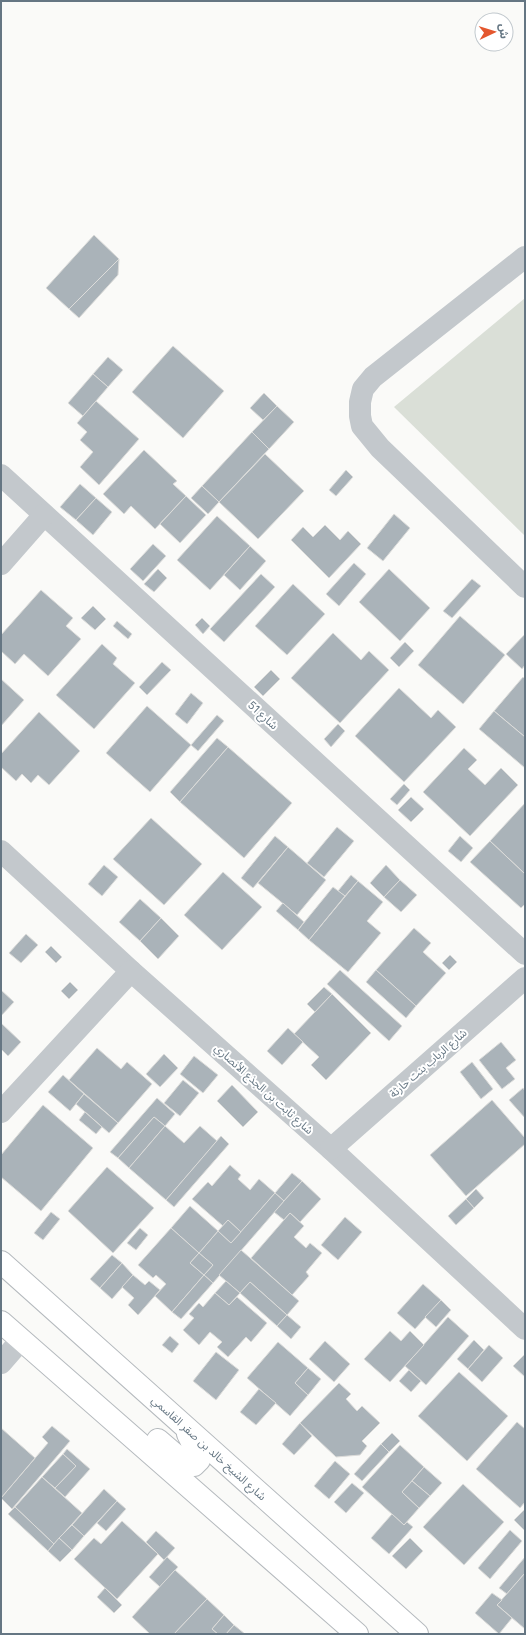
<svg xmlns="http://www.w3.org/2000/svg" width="526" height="1635" viewBox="0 0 526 1635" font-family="Inter,'Noto Sans Arabic',sans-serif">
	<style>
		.green { fill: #dadfd7 }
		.building { fill: #aab3b9; stroke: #dcdcda }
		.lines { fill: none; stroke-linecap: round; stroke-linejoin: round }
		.major-casing { stroke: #b5babe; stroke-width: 24 }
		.minor { stroke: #c3c8cc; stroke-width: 22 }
		.major { stroke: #fff; stroke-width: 22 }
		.labels { text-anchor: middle; stroke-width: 4; stroke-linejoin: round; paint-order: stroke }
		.street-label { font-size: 11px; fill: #657683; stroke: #fff }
	</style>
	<rect width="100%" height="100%" fill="#fafaf8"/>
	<path class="green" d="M525,298V536L394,407Z"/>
	<g class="building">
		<path d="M94,235L119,259L69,309L46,288Z"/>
		<path d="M119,259L118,275L79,318L69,309Z"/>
		<path d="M173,346L224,391L183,438L132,392Z"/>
		<path d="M108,357L123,370L108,387L93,374Z"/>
		<path d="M93,374L108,387L83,416L68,403Z"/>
		<path d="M264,393L277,406L263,420L250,408Z"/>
		<path d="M96,401L139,439L99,485L80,467L93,452L80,440L87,432L77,423Z"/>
		<path d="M277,406L294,422L269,449L252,432Z"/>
		<path d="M252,432L269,449L219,502L202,486Z"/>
		<path d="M144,450L177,481L173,484L186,496L155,529L131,506L124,514L103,494Z"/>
		<path d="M265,454L304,491L258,539L219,502Z"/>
		<path d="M346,470L353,477L336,496L329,490Z"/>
		<path d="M80,484L96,498L76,520L60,507Z"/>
		<path d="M202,486L219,502L208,514L191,498Z"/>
		<path d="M186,496L206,515L180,543L160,524Z"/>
		<path d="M96,498L112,512L93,535L76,520Z"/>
		<path d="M394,514L410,528L383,561L367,548Z"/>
		<path d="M217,516L250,546L210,590L177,560Z"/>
		<path d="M325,525L340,540L348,531L361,544L329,578L291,540L303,527L313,537Z"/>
		<path d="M153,544L166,556L143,581L130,569Z"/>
		<path d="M250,546L266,561L240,590L224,575Z"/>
		<path d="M354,563L366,574L339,606L326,594Z"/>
		<path d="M158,569L167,578L154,592L144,584Z"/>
		<path d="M389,569L430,608L400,641L359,602Z"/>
		<path d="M261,574L275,587L224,642L210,629Z"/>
		<path d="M472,579L481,586L452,618L443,611Z"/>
		<path d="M293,584L325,614L287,655L255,626Z"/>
		<path d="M41,590L73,618L66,626L81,639L48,676L24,654L15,664L1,651V635Z"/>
		<path d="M93,606L106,619L95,630L81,618Z"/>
		<path d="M460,616L505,655L463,704L418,665Z"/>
		<path d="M202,618L210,626L203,634L195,625Z"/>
		<path d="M117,621L132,634L128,639L113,626Z"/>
		<path d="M333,633L361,660L369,651L389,670L340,723L291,678Z"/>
		<path d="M525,634V665L522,669L506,654Z"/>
		<path d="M405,642L414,651L399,667L390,658Z"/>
		<path d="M102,644L117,658L113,664L135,683L94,729L56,695Z"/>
		<path d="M162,662L171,670L147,695L139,687Z"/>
		<path d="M271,670L280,679L263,696L254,687Z"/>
		<path d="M523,677L525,679V737L494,711Z"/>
		<path d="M1,679L24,700L1,726Z"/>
		<path d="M399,688L431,718L438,710L456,727L404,782L355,736Z"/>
		<path d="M191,693L203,703L187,724L175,714Z"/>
		<path d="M147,706L191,745L150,792L106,753Z"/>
		<path d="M494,711L525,737V768L479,729Z"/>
		<path d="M39,712L80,751L49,785L38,775L31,783L22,774L16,781L1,767V754Z"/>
		<path d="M217,715L224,721L198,751L191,745Z"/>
		<path d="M338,724L345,731L331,747L324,739Z"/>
		<path d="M217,738L228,747L180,802L170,792Z"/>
		<path d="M228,747L292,803L244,858L180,802Z"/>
		<path d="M464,748L477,760L468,769L485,785L501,768L518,785L470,836L423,792Z"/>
		<path d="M404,784L410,790L397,805L390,799Z"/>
		<path d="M411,797L424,809L411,822L398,810Z"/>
		<path d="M525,803V874L490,841Z"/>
		<path d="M151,818L202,864L164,905L113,859Z"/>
		<path d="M337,827L354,841L324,877L307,863Z"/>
		<path d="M275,836L288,847L253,888L241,878Z"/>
		<path d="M460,836L473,848L461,862L448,851Z"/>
		<path d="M490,841L525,874V904L521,908L470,862Z"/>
		<path d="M288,847L326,880L297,915L258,883Z"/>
		<path d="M104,865L118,877L102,896L88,884Z"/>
		<path d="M386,865L400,880L384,897L370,883Z"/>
		<path d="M223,872L262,907L222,950L184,915Z"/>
		<path d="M351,875L358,881L345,896L338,891Z"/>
		<path d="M400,880L417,895L401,912L384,897Z"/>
		<path d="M358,881L383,902L367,921L381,933L348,972L309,940Z"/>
		<path d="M333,887L345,896L309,940L298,930Z"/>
		<path d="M140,899L161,918L140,941L119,922Z"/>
		<path d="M283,903L304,922L298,930L276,911Z"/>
		<path d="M161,918L179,936L158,959L140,941Z"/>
		<path d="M414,928L431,943L423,952L446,973L416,1006L376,970Z"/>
		<path d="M26,934L38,945L21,963L9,953Z"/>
		<path d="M51,946L62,957L56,963L45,952Z"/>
		<path d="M450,955L457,962L449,970L442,963Z"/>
		<path d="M340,970L402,1026L389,1041L327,984Z"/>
		<path d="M376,970L416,1006L406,1018L366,982Z"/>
		<path d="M70,982L78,990L69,999L61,991Z"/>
		<path d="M324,987L332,994L315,1012L307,1004Z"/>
		<path d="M1,990L14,1002L1,1016Z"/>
		<path d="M332,994L371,1033L326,1080L311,1065L319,1057L294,1034Z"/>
		<path d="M1,1023L21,1042L8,1056L1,1049Z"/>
		<path d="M288,1028L303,1042L282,1065L267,1051Z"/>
		<path d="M501,1042L516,1060L506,1068L515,1079L502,1089L479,1060Z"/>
		<path d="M97,1048L121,1069L127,1062L152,1084L118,1123L69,1080Z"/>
		<path d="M164,1054L178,1068L160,1087L146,1074Z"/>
		<path d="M194,1056L218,1075L203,1093L180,1074Z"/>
		<path d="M472,1062L493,1089L481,1099L460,1072Z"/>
		<path d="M63,1075L84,1094L70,1111L48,1092Z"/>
		<path d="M183,1080L199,1093L180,1116L164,1103Z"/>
		<path d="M232,1085L258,1112L243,1127L217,1101Z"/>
		<path d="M523,1088L525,1091V1118L509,1100Z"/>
		<path d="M84,1094L118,1123L109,1133L76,1104Z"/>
		<path d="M157,1098L175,1114L165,1126L154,1117L118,1158L110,1152Z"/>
		<path d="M492,1100L525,1138V1144L466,1196L430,1155Z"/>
		<path d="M43,1105L93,1148L41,1211L1,1177V1155Z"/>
		<path d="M85,1112L102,1127L96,1134L79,1120Z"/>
		<path d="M154,1117L165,1126L129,1168L118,1158Z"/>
		<path d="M165,1126L184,1143L200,1126L217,1141L166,1200L129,1168Z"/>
		<path d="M221,1136L229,1144L174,1207L166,1200Z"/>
		<path d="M230,1165L241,1175L238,1179L250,1190L259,1179L275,1193L241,1232L228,1220L223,1226L192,1199L208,1182L212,1186Z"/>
		<path d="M107,1167L154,1208L113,1253L68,1211Z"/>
		<path d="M292,1173L302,1181L284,1201L275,1193Z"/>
		<path d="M302,1181L321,1199L300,1222L290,1213L284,1220L274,1212Z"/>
		<path d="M476,1189L484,1198L474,1208L466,1199Z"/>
		<path d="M275,1193L284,1201L213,1283L204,1275L213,1265L199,1253L218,1231L231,1243Z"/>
		<path d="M466,1199L474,1208L456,1225L448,1216Z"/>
		<path d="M190,1206L218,1231L199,1253L171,1228Z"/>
		<path d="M51,1212L60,1219L43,1240L34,1233Z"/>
		<path d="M290,1213L304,1226L294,1237L306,1248L310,1243L322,1253L306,1272L309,1276L292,1295L251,1258Z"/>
		<path d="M345,1217L362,1232L338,1260L321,1245Z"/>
		<path d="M228,1220L241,1232L231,1243L218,1231Z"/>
		<path d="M140,1228L148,1235L136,1250L127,1243Z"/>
		<path d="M171,1228L199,1253L190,1263L204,1275L172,1312L155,1296L166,1284L156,1275L153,1278L138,1265Z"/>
		<path d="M241,1250L299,1301L287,1315L250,1282L240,1293L219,1275Z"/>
		<path d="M199,1253L213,1265L204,1275L190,1263Z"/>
		<path d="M112,1255L122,1263L100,1288L90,1279Z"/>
		<path d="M122,1263L133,1275L112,1299L100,1288Z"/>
		<path d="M133,1275L145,1285L149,1281L160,1290L138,1315L128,1305L134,1298L122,1287Z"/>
		<path d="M204,1275L213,1283L181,1319L172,1312Z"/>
		<path d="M226,1281L240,1293L229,1305L215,1293Z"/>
		<path d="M250,1282L287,1315L277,1326L240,1293Z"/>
		<path d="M423,1284L441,1300L415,1329L397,1313Z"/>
		<path d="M215,1293L229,1305L237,1297L267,1323L251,1342L246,1337L228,1357L217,1347L222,1342L210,1332L199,1345L183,1330L194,1318L189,1314L199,1303L203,1307Z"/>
		<path d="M441,1300L451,1310L436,1327L425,1317Z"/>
		<path d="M287,1315L301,1327L291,1339L277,1326Z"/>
		<path d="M448,1317L469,1336L426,1385L405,1366Z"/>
		<path d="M390,1331L401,1341L410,1331L424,1345L390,1382L364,1359Z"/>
		<path d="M170,1336L179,1344L172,1353L162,1345Z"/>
		<path d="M474,1340L484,1350L468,1369L457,1359Z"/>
		<path d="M325,1341L350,1364L334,1382L309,1359Z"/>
		<path d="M278,1342L308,1368L295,1383L308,1395L290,1416L247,1378Z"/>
		<path d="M489,1345L503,1358L482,1382L468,1369Z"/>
		<path d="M216,1352L239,1370L216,1400L193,1381Z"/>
		<path d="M525,1354V1377L513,1366Z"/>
		<path d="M308,1368L321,1379L308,1395L295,1383Z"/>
		<path d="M409,1370L421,1381L411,1392L399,1381Z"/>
		<path d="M459,1372L508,1416L467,1461L418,1416Z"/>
		<path d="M339,1383L351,1394L346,1399L357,1411L362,1406L380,1423L362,1441L367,1446L360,1455L336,1457L300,1423Z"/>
		<path d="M259,1389L276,1403L256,1425L240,1412Z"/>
		<path d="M517,1422L525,1429V1502L520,1508L476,1469Z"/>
		<path d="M300,1423L312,1436L294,1455L282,1444Z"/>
		<path d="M52,1426L70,1441L12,1509L1,1498L48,1443L42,1437Z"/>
		<path d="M1,1428L35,1458L1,1498Z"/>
		<path d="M392,1433L400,1441L389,1452L381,1444Z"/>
		<path d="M381,1444L389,1452L362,1481L354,1474Z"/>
		<path d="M400,1445L424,1467L402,1492L419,1508L404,1525L362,1487Z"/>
		<path d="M67,1449L90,1469L65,1497L55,1488L76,1466L63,1454Z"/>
		<path d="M63,1454L76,1466L55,1488L42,1477Z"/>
		<path d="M335,1461L350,1474L329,1499L314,1486Z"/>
		<path d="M424,1467L442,1483L430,1496L412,1481Z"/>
		<path d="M42,1477L82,1513L54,1544L15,1507Z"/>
		<path d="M412,1481L430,1496L419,1508L402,1492Z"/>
		<path d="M352,1483L364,1493L346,1513L334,1502Z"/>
		<path d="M463,1484L504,1522L464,1565L423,1527Z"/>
		<path d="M104,1489L117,1501L84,1536L72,1525Z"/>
		<path d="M117,1501L126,1509L106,1531L97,1523Z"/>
		<path d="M15,1507L54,1544L48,1551L8,1514Z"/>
		<path d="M525,1509V1531L514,1520Z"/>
		<path d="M392,1514L404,1525L407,1522L413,1527L389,1554L371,1538Z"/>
		<path d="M122,1521L158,1554L117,1599L74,1559L94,1538L101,1544Z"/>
		<path d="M72,1525L84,1536L72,1550L59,1538Z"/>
		<path d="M510,1530L522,1541L490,1579L478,1568Z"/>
		<path d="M156,1531L175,1548L164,1560L146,1542Z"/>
		<path d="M59,1538L72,1550L60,1562L48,1551Z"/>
		<path d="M410,1538L423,1551L406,1569L392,1556Z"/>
		<path d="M167,1557L178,1567L160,1587L149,1577Z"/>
		<path d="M525,1557V1573L507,1594L499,1588Z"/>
		<path d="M175,1570L207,1599L174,1634H150L132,1617Z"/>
		<path d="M525,1573V1629L497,1605Z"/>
		<path d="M105,1588L122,1605L114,1613L97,1597Z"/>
		<path d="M492,1593L502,1600L497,1605L512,1618L499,1634L475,1613Z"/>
		<path d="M207,1599L224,1615L212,1629L218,1634H174Z"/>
		<path d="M224,1615L234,1625L226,1634H218L212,1629Z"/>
		<path d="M234,1625L245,1634H226Z"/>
	</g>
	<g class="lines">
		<g class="major-casing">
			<g id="major">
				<path d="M1,1262L417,1634"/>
				<path d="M1,1322L357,1634"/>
				<path d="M158,1440L186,1464L194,1465L199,1460V1456L188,1434"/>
			</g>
		</g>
		<g class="minor">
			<path d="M525,257L373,377L363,389L360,402V416L362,426L380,448L525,587"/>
			<path d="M1,475L525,954"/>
			<path d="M1,564L44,515"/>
			<path d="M1,851L131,971L331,1149L525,1329"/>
			<path d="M1,1112L131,971"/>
			<path d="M331,1149L525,978"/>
			<path d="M1,1363L21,1340"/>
		</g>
		<use href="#major" class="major"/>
	</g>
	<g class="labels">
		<g class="street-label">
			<text transform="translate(263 715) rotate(42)" y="4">شارع 51</text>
			<text transform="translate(428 1063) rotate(-41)" y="4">شارع الرباب بنت حارثة</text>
			<text transform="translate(264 1089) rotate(42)" y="4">شارع ثابت بن الجذع الأنصاري</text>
			<text transform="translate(209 1448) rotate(42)" y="4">شارع الشيخ خالد بن صقر القاسمي</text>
		</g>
	</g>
	<rect width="526" height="1635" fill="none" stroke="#657683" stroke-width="4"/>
	<g transform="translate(494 32) rotate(86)"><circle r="19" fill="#ffffff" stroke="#c1c8cd"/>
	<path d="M0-3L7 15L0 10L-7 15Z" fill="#e4572e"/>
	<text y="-6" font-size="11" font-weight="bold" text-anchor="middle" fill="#657683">ش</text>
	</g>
</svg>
